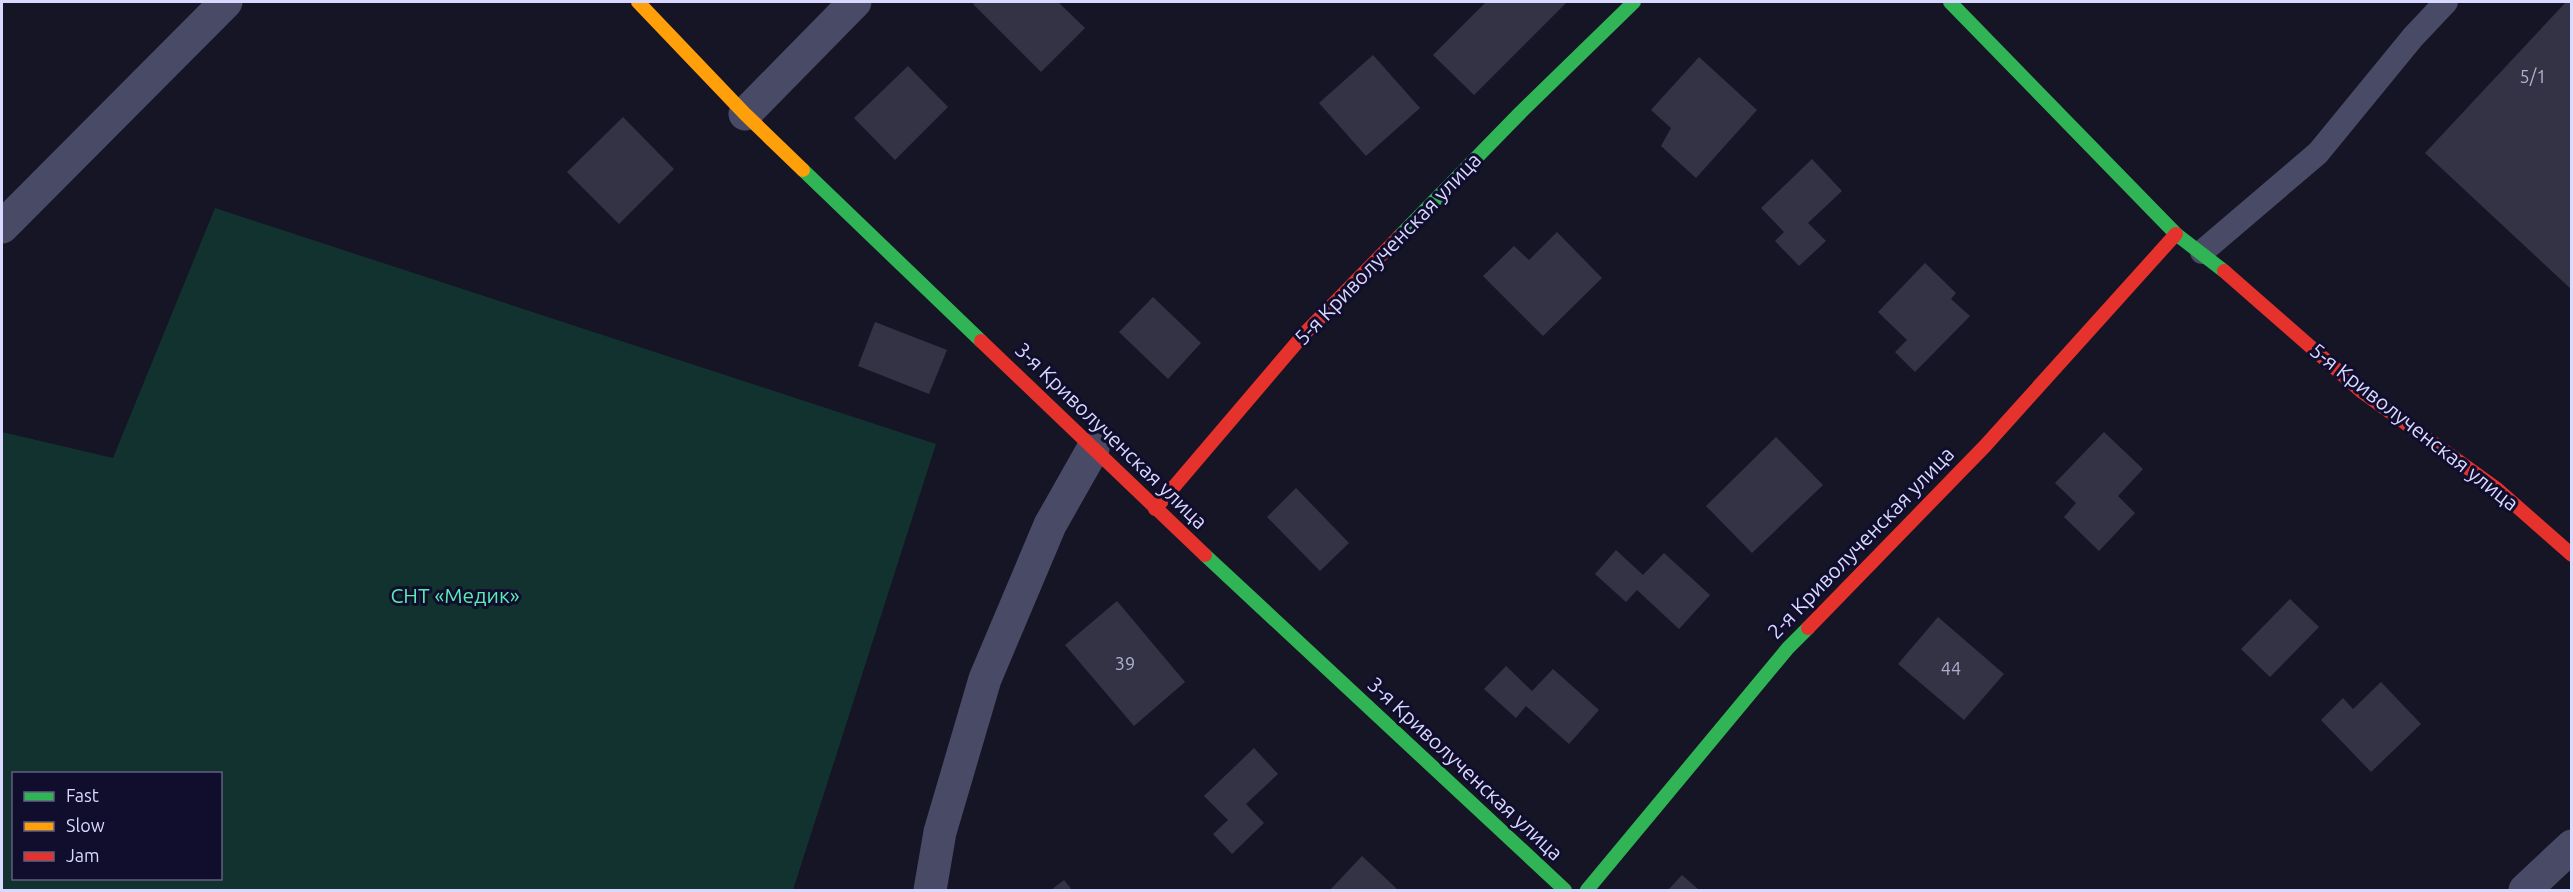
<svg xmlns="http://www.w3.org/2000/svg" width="2573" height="892" viewBox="0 0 2573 892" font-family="Ubuntu,sans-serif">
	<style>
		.green { fill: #11322f; fill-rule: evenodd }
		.building { fill: #343346 }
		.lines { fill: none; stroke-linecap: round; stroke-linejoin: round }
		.lane { stroke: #494b66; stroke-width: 24 }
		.street { stroke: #494b66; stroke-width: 33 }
		.fast { stroke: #30b455; stroke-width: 14 }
		.slow { stroke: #ff9f0a; stroke-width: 14 }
		.jam { stroke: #e5322d; stroke-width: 14 }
		.labels { text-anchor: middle; stroke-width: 6; stroke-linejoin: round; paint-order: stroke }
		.number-label { font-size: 18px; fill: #b0b0d1 }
		.street-label { font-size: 21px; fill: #d9d9ff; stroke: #100e2c }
		.park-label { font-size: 21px; fill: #58ecb5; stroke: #100e2c }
	</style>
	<rect width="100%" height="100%" fill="#161525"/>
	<path class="green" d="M215,208L936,444L793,890H2V432L113,458ZM14,774H220V878H14Z"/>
	<g class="building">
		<path d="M975,2H1058L1085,28L1041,72L973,4Z"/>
		<path d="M1486,2H1567L1474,95L1433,55Z"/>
		<path d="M2566,2H2572V290L2425,153Z"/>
		<path d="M1373,55L1420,108L1366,156L1319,103Z"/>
		<path d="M1699,57L1757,110L1696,178L1661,146L1671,128L1651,110Z"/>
		<path d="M908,66L948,107L895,160L854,118Z"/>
		<path d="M623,117L674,169L619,224L567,172Z"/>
		<path d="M1812,159L1842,191L1808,223L1826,241L1799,266L1775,241L1784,232L1761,208Z"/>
		<path d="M1557,232L1602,278L1543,336L1483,276L1514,246L1529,260Z"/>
		<path d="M1925,263L1956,293L1951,299L1970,316L1915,372L1895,352L1907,340L1878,312Z"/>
		<path d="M1153,297L1201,343L1168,379L1119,332Z"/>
		<path d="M875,322L947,350L929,394L858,366Z"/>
		<path d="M2104,432L2143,469L2118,496L2135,513L2099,551L2064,517L2076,503L2055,483Z"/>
		<path d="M1776,437L1823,485L1752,553L1706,506Z"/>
		<path d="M1296,488L1349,543L1320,571L1267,517Z"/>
		<path d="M1616,550L1643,575L1664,553L1710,595L1679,629L1637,590L1626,602L1595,574Z"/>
		<path d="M2290,599L2319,627L2270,677L2241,649Z"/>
		<path d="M1117,601L1185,682L1134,726L1065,645Z"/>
		<path d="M1938,617L2004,674L1964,720L1898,664Z"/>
		<path d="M1506,666L1532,691L1553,669L1599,710L1569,744L1526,706L1516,718L1484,689Z"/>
		<path d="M2381,682L2421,724L2371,772L2321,720L2343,698L2353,709Z"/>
		<path d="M1254,748L1278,774L1246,804L1264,823L1232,854L1213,834L1228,820L1204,796Z"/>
		<path d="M1362,856L1398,890H1330Z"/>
		<path d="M1682,875L1699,890H1668Z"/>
		<path d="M1064,880L1072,890H1051Z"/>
	</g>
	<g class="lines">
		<path class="lane" d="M2202,252L2318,153L2413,37L2446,2"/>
		<g class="street">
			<path d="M745,114L855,2"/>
			<path d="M2,227L226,2"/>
			<path d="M930,890L940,832L985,679L1050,525L1093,449"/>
			<path d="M2525,890L2572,846"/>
		</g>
		<g class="fast">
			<path d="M1950,2L2176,234L2224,271"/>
			<path d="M803,170L981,341"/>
			<path d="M1399,237L1521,112L1634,2"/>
			<path d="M1205,555L1565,890"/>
			<path d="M1587,890L1788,648L1808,628"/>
		</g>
		<path class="slow" d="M638,2L745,114L803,170"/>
		<g class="jam">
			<path d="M2224,271L2361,391L2497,489L2572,555"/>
			<path d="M981,341L1205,555"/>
			<path d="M1155,509L1305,333L1399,237"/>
			<path d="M1808,628L1985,446L2176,234"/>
		</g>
	</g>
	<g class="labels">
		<g class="number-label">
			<text x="2533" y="83">5/1</text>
			<text x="1125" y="670">39</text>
			<text x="1951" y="675">44</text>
		</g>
		<g class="street-label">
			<text transform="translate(1388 249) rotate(-46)" y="7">5-я Криволученская улица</text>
			<text transform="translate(2414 427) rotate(38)" y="7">5-я Криволученская улица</text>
			<text transform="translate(1111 436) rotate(44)" y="7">3-я Криволученская улица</text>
			<text transform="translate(1861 543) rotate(-46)" y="7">2-я Криволученская улица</text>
			<text transform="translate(1465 769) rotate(43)" y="7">3-я Криволученская улица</text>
		</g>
		<g class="park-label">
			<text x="455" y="603">СНТ «Медик»</text>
		</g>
	</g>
	<rect width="2573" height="892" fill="none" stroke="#d9d9ff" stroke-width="6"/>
	<rect x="12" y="772" width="210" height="108" fill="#100e2c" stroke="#605f80" stroke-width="1.5"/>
	<rect x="24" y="792" width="30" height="9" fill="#30b455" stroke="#605f80" stroke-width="1.5"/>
	<text x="66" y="802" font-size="18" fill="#d9d9ff">Fast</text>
	<rect x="24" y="822" width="30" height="9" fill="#ff9f0a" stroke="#605f80" stroke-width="1.5"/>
	<text x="66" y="832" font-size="18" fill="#d9d9ff">Slow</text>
	<rect x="24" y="852" width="30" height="9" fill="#e5322d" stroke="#605f80" stroke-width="1.5"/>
	<text x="66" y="862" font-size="18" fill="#d9d9ff">Jam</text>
</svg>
